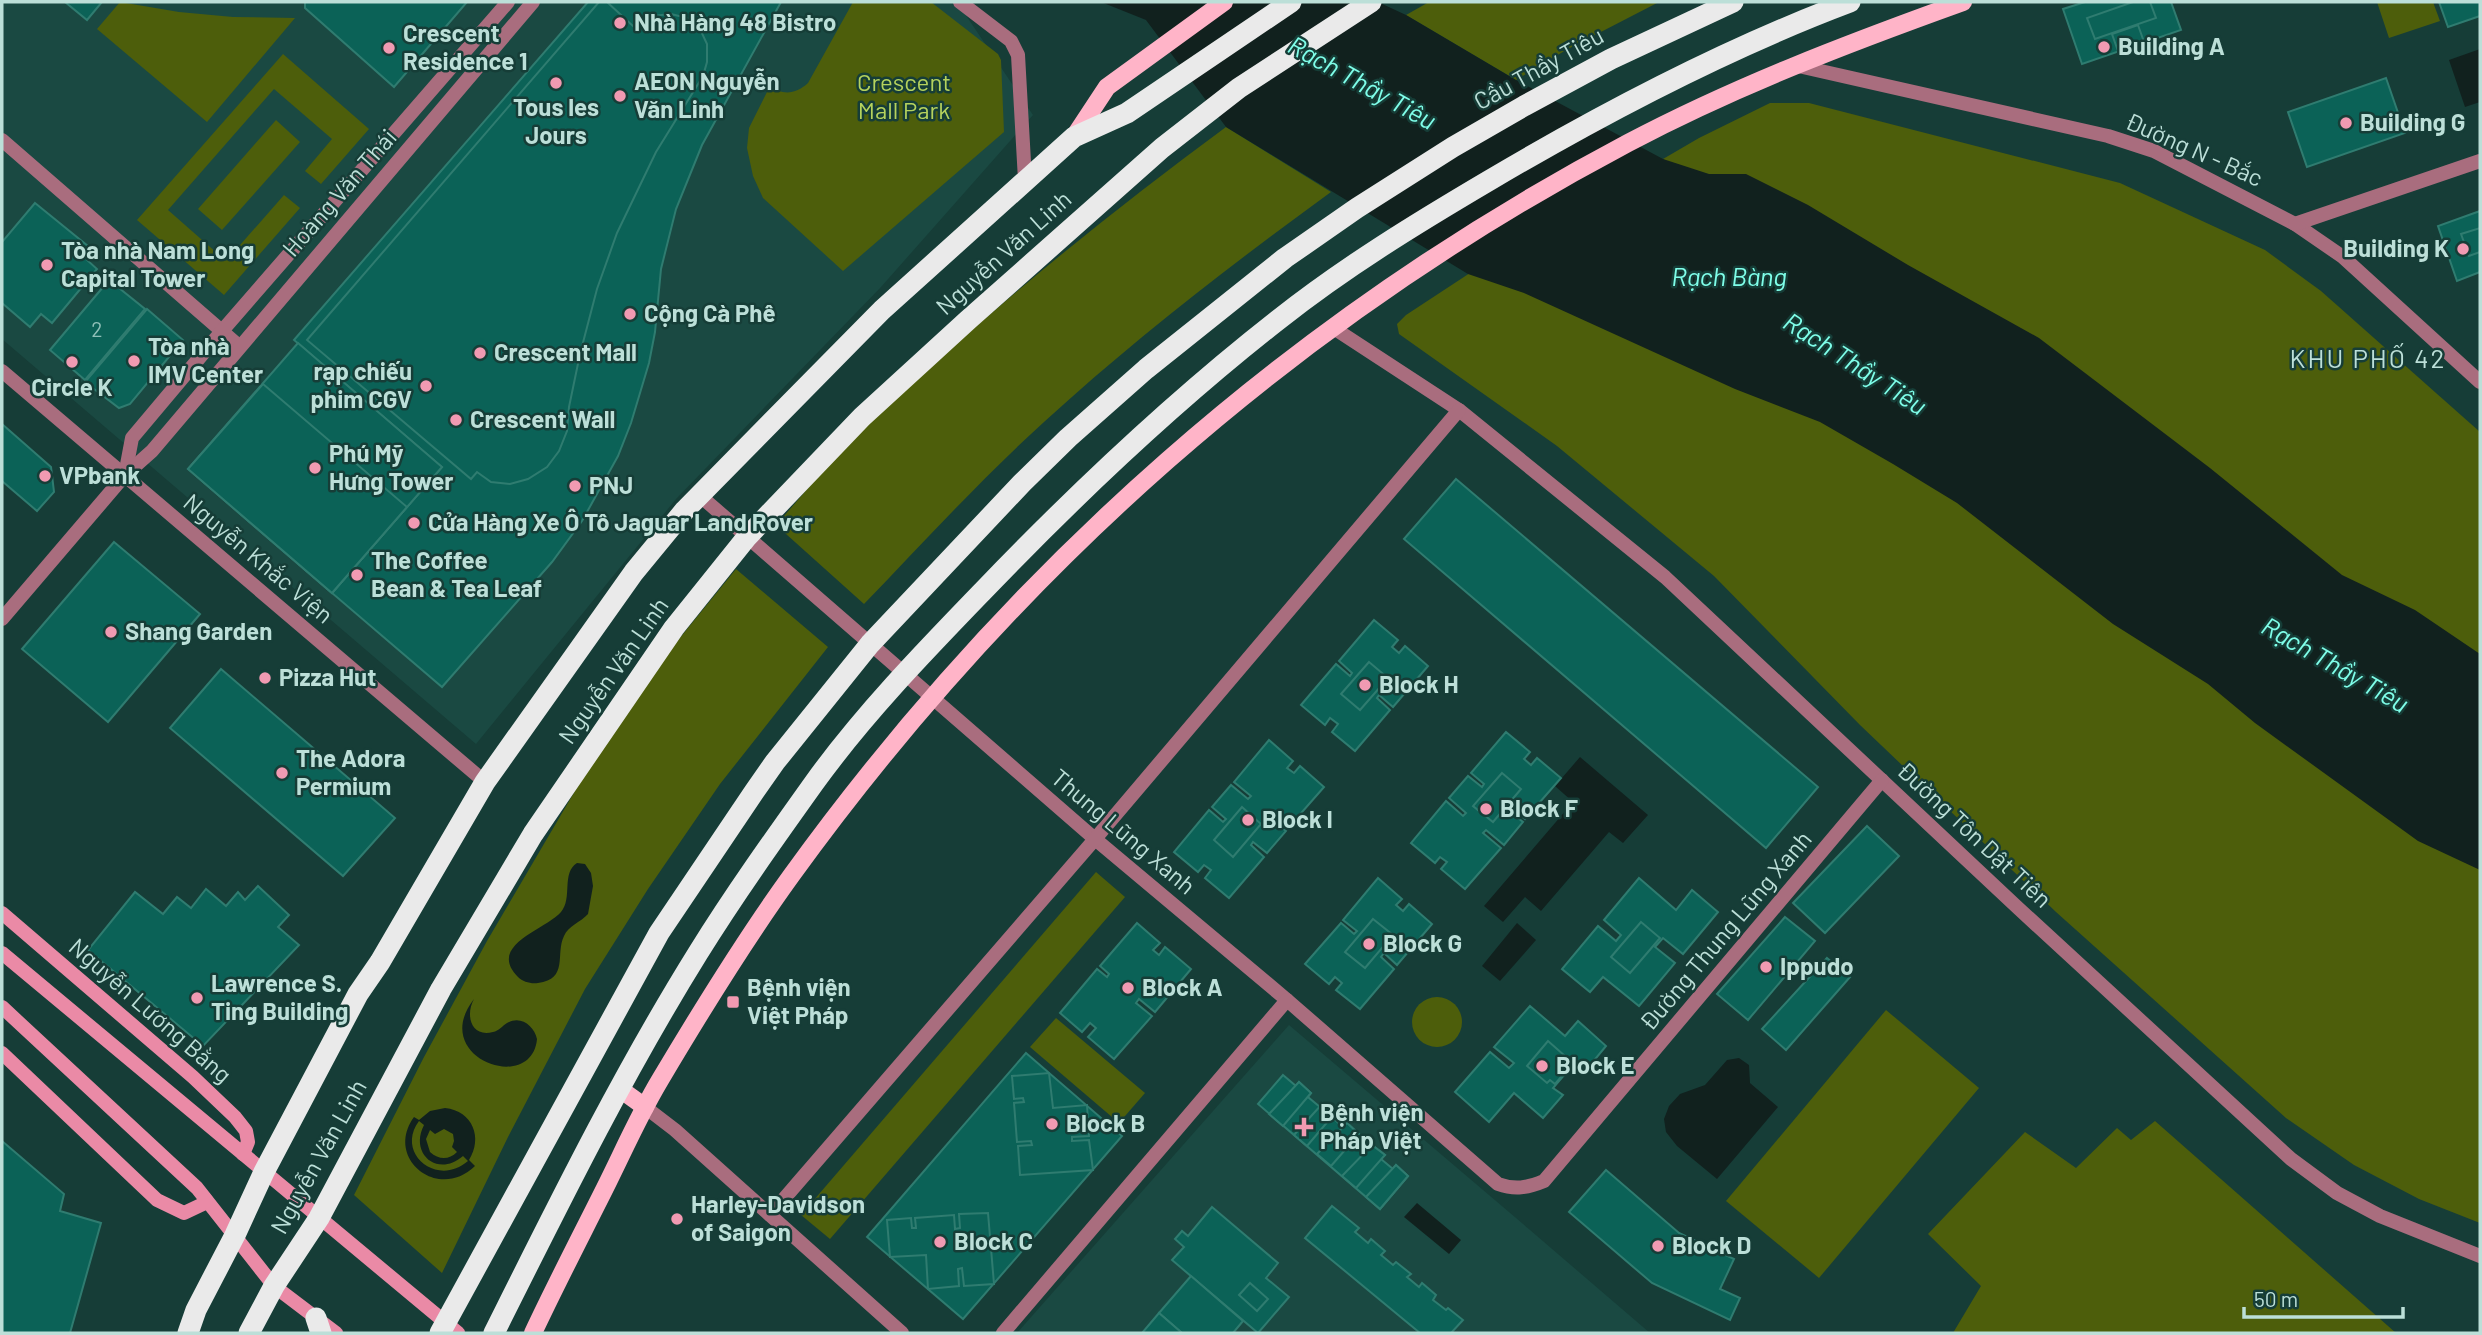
<svg xmlns="http://www.w3.org/2000/svg" width="2482" height="1335" viewBox="0 0 2482 1335" font-family="Barlow,sans-serif">
	<style>
		.built { fill: #1a4942 }
		.green { fill: #4d5e0b }
		.water { fill: #11211e; fill-rule: evenodd }
		.building { fill: #0b6257; stroke: #2f7c70; stroke-width: 2 }
		.lines { fill: none; stroke-linecap: round; stroke-linejoin: round }
		.street { stroke: #a96d7e; stroke-width: 14 }
		.secondary { stroke: #ea8aa6; stroke-width: 14 }
		.primary { stroke: #ffb4c8; stroke-width: 18 }
		.highway { stroke: #eaeaea; stroke-width: 21 }
		.poi-dot { fill: #f19ab2; stroke: #163d37; stroke-width: 2.5 }
		.labels { text-anchor: middle; stroke-width: 5; stroke-linejoin: round; paint-order: stroke }
		.number-label { font-size: 21px; fill: #90c0b8 }
		.poi-label { font-size: 24px; font-weight: bold; fill: #bcdfd8; stroke: #163d37; text-anchor: start }
		.street-label { font-size: 24px; fill: #bcdfd8; stroke: #163d37 }
		.park-label { font-size: 24px; fill: #b5d25d; stroke: #163d37 }
		.water-label { font-size: 26px; font-style: italic; fill: #7ffee9; stroke: #163d37 }
		.neighbourhood-label { font-size: 26px; letter-spacing: 2px; fill: #bcdfd8; stroke: #163d37 }
	</style>
	<rect width="100%" height="100%" fill="#163d37"/>
	<g class="built">
		<path d="M2,2H957L1033,115L881,287L676,499L476,744L2,339Z"/>
		<path d="M1289,1025L1530,1230L1650,1333H1017Z"/>
	</g>
	<g class="green">
		<path d="M120,2L179,12L233,17L295,18L207,122L97,29Z"/>
		<path d="M853,2H931L998,54L1001,60L1004,132L843,271L763,198L753,176L747,148L749,128L770,86C783,96 796,94 808,83Z"/>
		<path d="M1429,2H1659L1566,50L1516,80L1406,15Z"/>
		<path d="M2377,2H2433L2440,21L2389,38Z"/>
		<path d="M283,54L369,129L321,184L305,171L332,139L274,89L168,210L226,261L284,195L300,208L224,295L137,220Z"/>
		<path d="M1770,103H1809L2120,183L2265,250L2321,291L2480,432V714L1663,159L1699,138Z"/>
		<path d="M276,120L300,142L222,230L198,209Z"/>
		<path d="M1226,127L1331,192C1232,264 1135,339 1044,422C981,479 923,543 864,604L776,525C803,495 829,462 858,434C974,323 1097,222 1226,127Z"/>
		<path d="M1505,250L1757,375L2480,817V1223L2419,1199L2354,1165L2286,1118L2056,912L1860,725L1714,576L1557,446L1399,334L1397,324L1406,315Z"/>
		<path d="M736,569L828,647L720,784L648,889L585,989L508,1137L442,1273L354,1195L424,1057L487,941L609,733L666,655Z"/>
		<path d="M1096,872L1125,897L830,1239L801,1215Z"/>
		<circle cx="1437" cy="1022" r="25"/>
		<path d="M1886,1010L1979,1088L1819,1278L1726,1201Z"/>
		<path d="M1056,1018L1145,1093L1119,1123L1030,1047Z"/>
		<path d="M2155,1121L2396,1333H1953L1981,1286L1928,1234L2025,1132L2076,1168L2117,1128L2131,1140Z"/>
	</g>
	<g class="water">
		<path d="M1101,2H1378L1406,15L1516,80L1663,159L1709,174H1746L1808,205L1908,265L2039,338L2210,468L2342,575L2415,610L2480,654V870L2418,841L2255,723L2208,684L2113,624L1957,503L1893,464L1820,422L1735,389L1524,293L1468,274L1226,127L1146,20Z"/>
		<path d="M2480,49V102L2465,107L2449,60Z"/>
		<path d="M1580,757L1648,815L1623,843L1609,832L1541,911L1525,897L1503,922L1484,906L1573,802L1555,786Z"/>
		<path d="M577,863L585,864L591,873L593,886L588,914C581,922 568,926 564,936C555,954 569,979 538,983C531,984 523,982 518,977C486,945 547,929 561,912C573,898 561,873 577,863Z"/>
		<path d="M1517,923L1536,940L1500,981L1482,966Z"/>
		<path d="M474,999C465,1015 471,1038 493,1032C499,1031 502,1026 507,1023C521,1015 534,1026 537,1039C532,1095 428,1058 474,999Z"/>
		<path d="M1739,1058L1749,1065L1750,1083L1778,1107L1717,1179L1677,1146L1666,1132L1664,1119L1669,1106L1680,1094L1705,1085L1727,1060Z"/>
		<path d="M445,1108C473,1111 483,1138 469,1160L475,1166C438,1202 384,1158 414,1117L419,1120L430,1111ZM419,1121L424,1125C409,1154 438,1178 463,1156L468,1161C437,1188 395,1153 419,1121ZM444,1129L453,1134L454,1141L452,1147L457,1152C449,1160 439,1160 430,1152L426,1139L430,1130L435,1134Z"/>
		<path d="M1417,1203L1461,1240L1449,1254L1404,1217Z"/>
	</g>
	<g class="building">
		<path d="M65,2H102L87,20Z"/>
		<path d="M305,2H467L394,87L305,8Z"/>
		<path d="M588,2H781L702,145L676,209L661,269L655,332L649,363L631,423L618,456L582,521L552,562L442,687L332,593L442,467L294,340Z"/>
		<path d="M599,2H607L634,27L652,16L671,14L687,18L700,29L707,44V62L703,76L656,152L617,233L597,289L580,354L569,407L567,431L559,451L547,467L528,479L510,484L491,482L477,472L471,479L307,340Z"/>
		<path d="M2085,2H2171L2181,30L2082,64L2063,9Z"/>
		<path d="M2133,2H2150L2156,18L2095,39L2087,18Z"/>
		<path d="M2439,2H2480V16L2448,27Z"/>
		<path d="M2138,25L2144,42L2118,51L2112,34Z"/>
		<path d="M2386,78L2405,133L2307,167L2288,112Z"/>
		<path d="M35,203L94,251L87,260L97,269L52,323L41,314L30,327L2,303V242Z"/>
		<path d="M2480,211V272L2457,281L2438,226Z"/>
		<path d="M2480,228V252L2469,256L2461,234Z"/>
		<path d="M109,280L145,309L85,380L50,350Z"/>
		<path d="M147,309L183,340L130,404L119,408L85,382Z"/>
		<path d="M298,343L442,467L332,593L188,469Z"/>
		<path d="M263,384L407,507L332,593L188,469Z"/>
		<path d="M2,424L51,467L54,492L37,511L2,481Z"/>
		<path d="M1456,479L1818,787L1766,848L1404,539Z"/>
		<path d="M114,542L200,614L108,722L22,649Z"/>
		<path d="M1374,620L1398,640L1392,647L1399,653L1405,646L1428,666L1393,707L1379,695L1377,698L1390,710L1355,751L1332,732L1338,724L1330,718L1325,725L1301,705L1336,664L1350,676L1352,673L1339,661Z"/>
		<path d="M1369,662L1388,678L1360,710L1341,694Z"/>
		<path d="M221,669L395,818L343,876L170,728Z"/>
		<path d="M1506,732L1530,752L1524,759L1531,765L1537,758L1561,778L1525,819L1512,808L1509,811L1523,822L1504,845L1486,830L1483,833L1501,848L1465,889L1441,869L1447,862L1440,857L1435,863L1411,843L1446,801L1463,816L1466,813L1449,798L1468,776L1482,787L1484,784L1471,773Z"/>
		<path d="M1269,740L1293,761L1287,768L1294,773L1300,766L1324,787L1288,828L1271,813L1268,817L1286,831L1267,853L1253,842L1251,845L1264,857L1229,898L1205,878L1211,870L1204,865L1198,872L1174,852L1209,810L1223,822L1226,819L1212,807L1231,785L1248,799L1251,796L1234,782Z"/>
		<path d="M1502,773L1521,789L1493,822L1473,806Z"/>
		<path d="M1242,807L1261,824L1233,857L1214,840Z"/>
		<path d="M1867,826L1899,856L1825,933L1793,903Z"/>
		<path d="M1378,878L1402,899L1396,905L1403,911L1409,904L1432,924L1397,965L1384,953L1381,957L1394,969L1360,1009L1336,990L1342,983L1335,977L1329,984L1305,964L1341,923L1354,934L1357,931L1343,920Z"/>
		<path d="M1639,878L1676,910L1692,890L1718,912L1683,954L1663,938L1655,947L1675,963L1639,1006L1603,977L1590,992L1562,969L1598,926L1616,941L1621,935L1604,920Z"/>
		<path d="M258,886L289,915L278,927L299,945L203,1046L88,950L135,892L163,914L177,897L191,908L206,889L226,906L238,892L245,900Z"/>
		<path d="M1785,917L1815,941L1748,1020L1717,994Z"/>
		<path d="M1373,919L1393,935L1365,968L1345,952Z"/>
		<path d="M1641,922L1660,938L1630,973L1611,957Z"/>
		<path d="M1137,923L1160,943L1153,950L1159,955L1165,947L1191,969L1155,1012L1139,999L1136,1003L1152,1016L1114,1059L1088,1037L1096,1028L1090,1023L1082,1032L1060,1013L1097,969L1107,977L1109,974L1100,966Z"/>
		<path d="M1827,958L1850,977L1786,1050L1762,1029Z"/>
		<path d="M1530,1006L1565,1036L1578,1021L1606,1046L1587,1069L1577,1060L1553,1088L1563,1095L1543,1118L1514,1093L1489,1122L1455,1092L1490,1052L1509,1068L1514,1063L1494,1047Z"/>
		<path d="M1548,1041L1573,1063L1555,1084L1550,1080L1547,1083L1527,1066Z"/>
		<path d="M1026,1053L1122,1136L963,1319L867,1237Z"/>
		<path d="M1049,1073L1053,1108L1087,1105L1089,1136L1072,1137V1141L1089,1140L1093,1170L1020,1175L1018,1146L1032,1145L1031,1141L1017,1142L1014,1103L1024,1102L1023,1098L1014,1099L1012,1076Z"/>
		<path d="M1283,1075L1296,1086L1299,1082L1311,1093L1308,1097L1320,1107L1323,1103L1335,1113L1332,1117L1343,1127L1347,1123L1359,1134L1356,1138L1368,1149L1372,1145L1385,1155L1381,1159L1393,1169L1396,1165L1408,1176L1380,1209L1258,1104Z"/>
		<path d="M1299,1082L1311,1093L1283,1126L1269,1114Z"/>
		<path d="M1323,1103L1335,1113L1307,1146L1294,1135Z"/>
		<path d="M1347,1123L1359,1134L1331,1166L1317,1154Z"/>
		<path d="M2,1141L64,1194L60,1211L101,1223L70,1333H2Z"/>
		<path d="M1372,1145L1385,1155L1356,1188L1342,1176Z"/>
		<path d="M1396,1165L1408,1176L1380,1209L1366,1197Z"/>
		<path d="M1606,1170L1679,1233L1734,1259L1720,1289L1740,1298L1730,1320L1652,1283L1569,1212Z"/>
		<path d="M1332,1206L1359,1228L1355,1232L1368,1243L1371,1239L1385,1251L1381,1255L1393,1265L1396,1262L1411,1274L1407,1277L1419,1287L1422,1283L1436,1295L1433,1300L1446,1310L1448,1308L1463,1320L1451,1333H1420L1305,1238Z"/>
		<path d="M1212,1207L1278,1263L1266,1278L1289,1297L1258,1333L1172,1260L1184,1247L1175,1239L1182,1231L1188,1236Z"/>
		<path d="M988,1213L994,1284L964,1286L962,1268L958,1269L959,1286L928,1289L926,1255L890,1257L887,1220L911,1218L912,1228H916L915,1218L954,1215L955,1229L960,1228L959,1214Z"/>
		<path d="M1191,1276L1243,1321L1233,1333H1182L1159,1313Z"/>
		<path d="M1250,1283L1268,1299L1257,1311L1239,1295Z"/>
		<path d="M1159,1313L1182,1333H1142Z"/>
	</g>
	<g class="lines">
		<g class="street">
			<path d="M960,2L1011,41L1018,55L1025,180"/>
			<path d="M1794,65L2108,136L2154,151L2295,224L2343,257L2480,382"/>
			<path d="M2,140L239,346"/>
			<path d="M2295,224L2480,161"/>
			<path d="M1332,327L1459,410L1665,577L2017,907L2291,1159L2337,1193L2380,1216L2480,1256"/>
			<path d="M2,371L485,782"/>
			<path d="M125,475L132,438L222,331L508,2"/>
			<path d="M698,494L1095,839L1287,1000L1498,1184C1515,1190 1527,1188 1544,1181L1882,780"/>
			<path d="M2,619L125,475L152,451L533,2"/>
			<path d="M645,1107L675,1130L902,1333"/>
			<path d="M770,1215L1095,839L1459,410"/>
			<path d="M1003,1333L1287,1000"/>
		</g>
		<g class="secondary">
			<path d="M2,913L193,1077L235,1117L246,1131L248,1142L243,1154"/>
			<path d="M2,953L458,1333"/>
			<path d="M2,1007L197,1188L274,1286L336,1333"/>
			<path d="M2,1053L157,1200L184,1213L203,1204L206,1200"/>
		</g>
		<g class="primary">
			<path d="M1074,137L1107,87L1224,2"/>
			<path d="M620,1089L645,1107"/>
			<path d="M533,1333C556,1284 581,1236 605,1188C623,1152 639,1115 660,1080C701,1011 744,941 791,876C1013,569 1293,320 1628,143C1736,86 1849,43 1963,2"/>
		</g>
		<g class="highway">
			<path d="M316,1318L321,1333"/>
			<path d="M188,1333L196,1310L235,1235L264,1172L358,994L380,962L485,782L634,572L685,510L882,310L1074,137L1127,113L1291,2"/>
			<path d="M249,1333L274,1286L319,1218L441,989L533,834L674,628L747,537L862,417L968,320L1162,148L1239,88L1371,2"/>
			<path d="M440,1333L659,933L754,792L775,762L870,644L1022,483L1068,438L1146,369L1285,258L1357,208L1453,147L1524,106L1611,59L1733,2"/>
			<path d="M494,1333C558,1205 622,1075 698,953C734,895 774,839 814,783C863,715 924,652 982,592C1075,495 1172,403 1278,320C1345,267 1417,223 1490,180C1605,112 1725,49 1850,2"/>
		</g>
	</g>
	<g class="poi-dot">
		<circle cx="620" cy="23" r="7"/>
		<circle cx="2104" cy="47" r="7"/>
		<circle cx="389" cy="48" r="7"/>
		<circle cx="556" cy="83" r="7"/>
		<circle cx="620" cy="96" r="7"/>
		<circle cx="2346" cy="123" r="7"/>
		<circle cx="2463" cy="249" r="7"/>
		<circle cx="47" cy="265" r="7"/>
		<circle cx="630" cy="314" r="7"/>
		<circle cx="480" cy="353" r="7"/>
		<circle cx="134" cy="361" r="7"/>
		<circle cx="72" cy="362" r="7"/>
		<circle cx="426" cy="386" r="7"/>
		<circle cx="456" cy="420" r="7"/>
		<circle cx="315" cy="468" r="7"/>
		<circle cx="45" cy="476" r="7"/>
		<circle cx="575" cy="486" r="7"/>
		<circle cx="414" cy="523" r="7"/>
		<circle cx="357" cy="575" r="7"/>
		<circle cx="111" cy="632" r="7"/>
		<circle cx="265" cy="678" r="7"/>
		<circle cx="1365" cy="685" r="7"/>
		<circle cx="282" cy="773" r="7"/>
		<circle cx="1486" cy="809" r="7"/>
		<circle cx="1248" cy="820" r="7"/>
		<circle cx="1369" cy="944" r="7"/>
		<circle cx="1766" cy="967" r="7"/>
		<circle cx="1128" cy="988" r="7"/>
		<circle cx="197" cy="998" r="7"/>
		<rect x="726" y="995" width="14" height="14" rx="3.5"/>
		<circle cx="1542" cy="1066" r="7"/>
		<circle cx="1052" cy="1124" r="7"/>
		<path d="M1300.5 1116.5h7v7h7v7h-7v7h-7v-7h-7v-7h7z"/>
		<circle cx="677" cy="1219" r="7"/>
		<circle cx="940" cy="1242" r="7"/>
		<circle cx="1658" cy="1246" r="7"/>
	</g>
	<g class="labels">
		<g class="number-label">
			<text x="97" y="337">2</text>
		</g>
		<g class="poi-label">
			<text x="634" y="31">Nhà Hàng 48 Bistro</text>
			<text x="403" y="42">Crescent<tspan x="403" dy="28">Residence 1</tspan></text>
			<text x="2118" y="55">Building A</text>
			<text x="634" y="90">AEON Nguyễn<tspan x="634" dy="28">Văn Linh</tspan></text>
			<text x="556" y="116" text-anchor="middle">Tous les<tspan x="556" dy="28">Jours</tspan></text>
			<text x="2360" y="131">Building G</text>
			<text x="2449" y="257" text-anchor="end">Building K</text>
			<text x="61" y="259">Tòa nhà Nam Long<tspan x="61" dy="28">Capital Tower</tspan></text>
			<text x="644" y="322">Cộng Cà Phê</text>
			<text x="148" y="355">Tòa nhà<tspan x="148" dy="28">IMV Center</tspan></text>
			<text x="494" y="361">Crescent Mall</text>
			<text x="412" y="380" text-anchor="end">rạp chiếu<tspan x="412" dy="28">phim CGV</tspan></text>
			<text x="72" y="396" text-anchor="middle">Circle K</text>
			<text x="470" y="428">Crescent Wall</text>
			<text x="329" y="462">Phú Mỹ<tspan x="329" dy="28">Hưng Tower</tspan></text>
			<text x="59" y="484">VPbank</text>
			<text x="589" y="494">PNJ</text>
			<text x="428" y="531">Cửa Hàng Xe Ô Tô Jaguar Land Rover</text>
			<text x="371" y="569">The Coffee<tspan x="371" dy="28">Bean &amp; Tea Leaf</tspan></text>
			<text x="125" y="640">Shang Garden</text>
			<text x="279" y="686">Pizza Hut</text>
			<text x="1379" y="693">Block H</text>
			<text x="296" y="767">The Adora<tspan x="296" dy="28">Permium</tspan></text>
			<text x="1500" y="817">Block F</text>
			<text x="1262" y="828">Block I</text>
			<text x="1383" y="952">Block G</text>
			<text x="1780" y="975">Ippudo</text>
			<text x="211" y="992">Lawrence S.<tspan x="211" dy="28">Ting Building</tspan></text>
			<text x="747" y="996">Bệnh viện<tspan x="747" dy="28">Việt Pháp</tspan></text>
			<text x="1142" y="996">Block A</text>
			<text x="1556" y="1074">Block E</text>
			<text x="1320" y="1121">Bệnh viện<tspan x="1320" dy="28">Pháp Việt</tspan></text>
			<text x="1066" y="1132">Block B</text>
			<text x="691" y="1213">Harley-Davidson<tspan x="691" dy="28">of Saigon</tspan></text>
			<text x="954" y="1250">Block C</text>
			<text x="1672" y="1254">Block D</text>
		</g>
		<g class="street-label">
			<text transform="translate(1539 69) rotate(-29)" y="8">Cầu Thầy Tiêu</text>
			<text transform="translate(2194 150) rotate(24)" y="8">Đường N - Bắc</text>
			<text transform="translate(340 193) rotate(-49)" y="8">Hoàng Văn Thái</text>
			<text transform="translate(1004 253) rotate(-42)" y="8">Nguyễn Văn Linh</text>
			<text transform="translate(258 559) rotate(40)" y="8">Nguyễn Khắc Viện</text>
			<text transform="translate(614 671) rotate(-55)" y="8">Nguyễn Văn Linh</text>
			<text transform="translate(1123 832) rotate(40)" y="8">Thung Lũng Xanh</text>
			<text transform="translate(1974 835) rotate(43)" y="8">Đường Tôn Dật Tiên</text>
			<text transform="translate(1726 931) rotate(-50)" y="8">Đường Thung Lũng Xanh</text>
			<text transform="translate(150 1011) rotate(41)" y="8">Nguyễn Lương Bằng</text>
			<text transform="translate(319 1157) rotate(-61)" y="8">Nguyễn Văn Linh</text>
		</g>
		<g class="park-label">
			<text x="904" y="91">Crescent<tspan x="904" dy="28">Mall Park</tspan></text>
		</g>
		<g class="water-label">
			<text transform="translate(1362 83) rotate(29)" y="9">Rạch Thầy Tiêu</text>
			<text x="1729" y="286">Rạch Bàng</text>
			<text transform="translate(1855 364) rotate(33)" y="9">Rạch Thầy Tiêu</text>
			<text transform="translate(2335 665) rotate(30)" y="9">Rạch Thầy Tiêu</text>
		</g>
		<g class="neighbourhood-label">
			<text x="2368" y="368">KHU PHỐ 42</text>
		</g>
	</g>
	<rect width="2482" height="1335" fill="none" stroke="#bcdfd8" stroke-width="7"/>
	<path d="M2244 1307v10h159v-10" fill="none" stroke="#bcdfd8" stroke-width="3.5"/>
	<text x="2254" y="1307" font-size="21" fill="#bcdfd8" stroke="#163d37" stroke-width="5" paint-order="stroke">50 m</text>
</svg>
